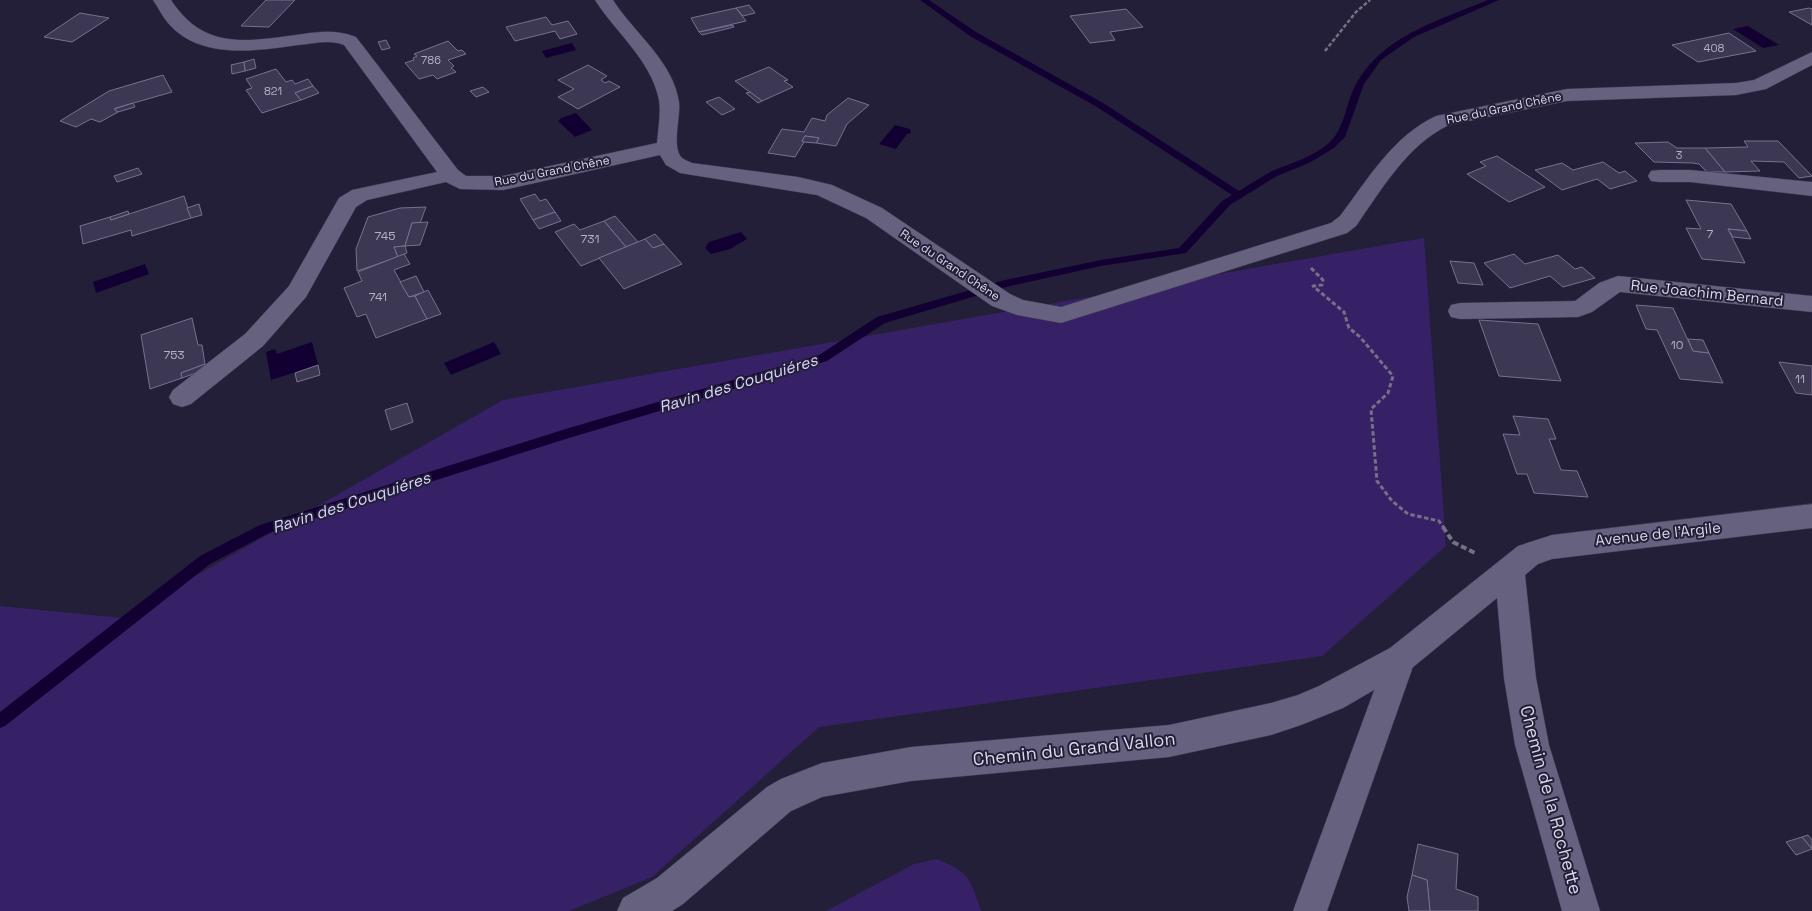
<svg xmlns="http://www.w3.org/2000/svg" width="1812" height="911" viewBox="0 0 1812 911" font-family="'Space Grotesk',sans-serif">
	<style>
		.green { fill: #362167 }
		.water { fill: #130033 }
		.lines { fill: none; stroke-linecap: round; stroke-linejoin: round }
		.stream { fill: #130033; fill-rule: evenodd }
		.building { fill: #3c3752; stroke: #76718f }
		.service-casing { stroke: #3f3a4f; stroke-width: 1 }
		.minor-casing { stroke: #3f3a4f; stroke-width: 1 }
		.path-far2 { stroke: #747085; stroke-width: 2.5; stroke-dasharray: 4 2; stroke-linecap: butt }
		.path-far1 { stroke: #747085; stroke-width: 3; stroke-dasharray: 4.5 2.5; stroke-linecap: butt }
		.path { stroke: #747085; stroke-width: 4; stroke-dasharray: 6 3; stroke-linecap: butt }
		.service { fill: #65617e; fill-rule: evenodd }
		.minor { fill: #65617e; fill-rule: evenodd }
		.labels { text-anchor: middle; stroke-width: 4; stroke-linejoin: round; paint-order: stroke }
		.far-number-label { font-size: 11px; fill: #b2b0c3 }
		.far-street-label { font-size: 12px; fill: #dad8e9; stroke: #241f38 }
		.number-label { font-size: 12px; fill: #b2b0c3 }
		.street-label { font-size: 15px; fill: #dad8e9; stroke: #241f38 }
		.water-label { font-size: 16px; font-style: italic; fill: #d8d2fe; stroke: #241f38 }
		.near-street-label { font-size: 18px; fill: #dad8e9; stroke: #241f38 }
	</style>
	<rect width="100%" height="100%" fill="#241f38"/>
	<g class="green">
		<path d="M1424,238L1446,546L1322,656L819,727L652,877L569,911H0V606L122,618L503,400Z"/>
		<path d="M936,859C969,872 970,878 981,911H826L914,864Z"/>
	</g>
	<g class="water">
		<path d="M1748,26L1779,45L1763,48L1733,29Z"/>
		<path d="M572,43L576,50L546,58L542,51Z"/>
		<path d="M576,113L592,130L575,137L558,121L561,118Z"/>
		<path d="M895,125L910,129L911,133L907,134L896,149L879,144Z"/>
		<path d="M741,232L747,239L730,249L711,254L705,248L709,242Z"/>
		<path d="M145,264L149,274L96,293L93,282Z"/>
		<path d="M312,342L318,365L271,380L266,352L275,349L277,354Z"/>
		<path d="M494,342L501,354L451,375L444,363Z"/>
	</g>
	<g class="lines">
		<path class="stream" d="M920,0H929L976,32L1103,103L1239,191C1250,184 1261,177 1272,171C1291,163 1314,157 1330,142C1345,128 1346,102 1356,84C1383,35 1440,20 1488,0H1499L1414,37L1381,60L1364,84L1345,137L1334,148L1309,163L1277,176L1230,205L1186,253L1101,266L1006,287L885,323L827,361L569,438L269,533L210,564L5,726L0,728V712L200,556L260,525L569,428L819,355L877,317L1005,280L1101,260L1179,248L1222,201L1232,195L1097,107L970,36Z"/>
	</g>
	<g class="building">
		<path d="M266,0H295L269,27L241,26Z"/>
		<path d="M749,5L755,13L743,16L736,8Z"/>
		<path d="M736,8L746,21L699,32L691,18Z"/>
		<path d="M1809,8L1812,9V25L1789,12Z"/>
		<path d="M1126,9L1143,27L1110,32L1115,40L1090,43L1070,16Z"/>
		<path d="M80,13L109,18L72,42L44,37Z"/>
		<path d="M546,17L552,25L568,21L577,34L560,39L555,31L515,41L506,27Z"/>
		<path d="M733,25L734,27L702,35L699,32Z"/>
		<path d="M1729,33L1756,51L1698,62L1672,45Z"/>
		<path d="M386,40L390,48L382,50L378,42Z"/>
		<path d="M448,41L458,51L462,50L466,54L448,60L454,66L451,68L456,72L437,79L433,75L419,79L405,63L414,60L413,58L417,56L414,54Z"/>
		<path d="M254,59L256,68L245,71L244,62Z"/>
		<path d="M244,62L245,71L232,74L231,65Z"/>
		<path d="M588,65L607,76L601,80L605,83L609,81L620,87L578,109L558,97L574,89L558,80Z"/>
		<path d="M769,67L788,80L784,81L793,87L762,101L735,81Z"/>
		<path d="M276,69L286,82L292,80L295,84L308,79L313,86L295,93L301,100L262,113L246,90L252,88L246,79Z"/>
		<path d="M163,75L172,92L116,108L114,109L118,112L100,122L91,119L76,127L60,121L109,91Z"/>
		<path d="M313,86L319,93L301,100L295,93Z"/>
		<path d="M483,87L489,92L476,97L470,91Z"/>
		<path d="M750,92L762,101L758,103L746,93Z"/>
		<path d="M719,97L735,109L722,115L706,102Z"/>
		<path d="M848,98L869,105L847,124L836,146L816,143L819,138L805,136L802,141L804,142L795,157L768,153L782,129L804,132L812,118L825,121L827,115Z"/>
		<path d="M133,103L135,107L118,112L114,109Z"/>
		<path d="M805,136L819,138L816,143L804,142L802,141Z"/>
		<path d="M1744,141H1778L1812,176L1799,178L1784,162L1751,161L1760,171L1725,172L1705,148L1748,147Z"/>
		<path d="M1668,142L1677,148H1705L1725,172H1707L1699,164L1693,163L1654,162L1635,143Z"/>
		<path d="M1497,156L1545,187L1509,202L1467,174L1486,166L1480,162Z"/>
		<path d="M1603,162L1619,173L1625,171L1637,181L1610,189L1597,179L1562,190L1535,170L1562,163L1573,170Z"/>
		<path d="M138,168L142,174L117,182L114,176Z"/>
		<path d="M535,194L540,201L546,199L555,212L533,220L520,199Z"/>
		<path d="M184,196L191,218L132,236L131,230L83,244L80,226L110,217L111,220Z"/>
		<path d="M1686,200L1731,204L1747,231L1728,229L1745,263L1702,259L1686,228L1701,229Z"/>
		<path d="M199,204L202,215L191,218L187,208Z"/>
		<path d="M426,207L420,223H412L405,246L394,247L398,257L357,271L356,249L368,217L400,208Z"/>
		<path d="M128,211L129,214L111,220L110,217Z"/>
		<path d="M555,212L561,221L539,229L533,220Z"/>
		<path d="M615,216L638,242L626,247L604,221Z"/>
		<path d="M604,221L626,247L581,266L555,232L574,224L580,230Z"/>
		<path d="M428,222L420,245L405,246L412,223Z"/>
		<path d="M1728,229L1747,231L1751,239L1733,237Z"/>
		<path d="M655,234L664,244L653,248L645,239Z"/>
		<path d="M645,239L653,248L664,244L682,264L624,289L599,258Z"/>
		<path d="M405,246L407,253L398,257L394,247Z"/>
		<path d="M404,254L410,264L394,270L409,297L415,296L427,319L376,338L366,314L357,317L344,288L362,281L358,272Z"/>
		<path d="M1514,254L1525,264L1558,255L1575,269L1582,267L1595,278L1563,287L1550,276L1510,288L1484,263Z"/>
		<path d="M1450,261L1474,263L1483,285L1458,283Z"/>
		<path d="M416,276L424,292L409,297L400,282Z"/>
		<path d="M428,290L441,314L427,319L415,296Z"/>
		<path d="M1636,305L1673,308L1693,351L1709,353L1723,383L1680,379L1657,330L1646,329Z"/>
		<path d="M192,318L198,345H202L205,364L181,373L182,378L150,389L141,335Z"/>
		<path d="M1479,320L1538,324L1561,381L1499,376Z"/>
		<path d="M1688,339L1703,340L1709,353L1693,351Z"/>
		<path d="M1779,362L1812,366V395L1796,393Z"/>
		<path d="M205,364L207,369L182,378L181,373Z"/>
		<path d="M318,365L320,375L297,382L295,373Z"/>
		<path d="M407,403L413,422L391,430L385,410Z"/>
		<path d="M1513,416L1548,419L1556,439H1549L1561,470L1577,471L1588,497L1534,493L1527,474H1517L1503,434L1520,435Z"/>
		<path d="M1808,835L1812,840V849L1802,837Z"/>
		<path d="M1802,837L1812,849L1796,855L1786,842Z"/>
		<path d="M1418,844L1458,854L1456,889L1478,897V911H1430L1427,880L1412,875Z"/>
		<path d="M1412,875L1427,880L1430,911H1409L1407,897Z"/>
	</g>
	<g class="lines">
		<g class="service-casing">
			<path id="service" d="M1401,645L1411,649L1416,658L1327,911H1293L1386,658L1391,649Z"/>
		</g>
		<g class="minor-casing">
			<g id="minor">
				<path d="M153,0H171C205,52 249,41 303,34C322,31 338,30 356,37L458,170L466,176H503L657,143C658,130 661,113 659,100C651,60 616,33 595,0H613C634,33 673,61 679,102C681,116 671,147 682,158C685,160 690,162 692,163L798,177L832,185L882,208L1010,294L1023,300L1061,307L1331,223L1340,216C1368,179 1393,136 1436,116L1567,89L1736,83L1754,80L1812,52V65L1766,89L1736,95L1567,101L1449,125C1407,145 1382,189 1356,226L1347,233L1061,323L1017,315L992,306L866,218L817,195L680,173L666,165L660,155L503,190L460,189L446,182L367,200L356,207L306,297L263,346L191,404L182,407L173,404L169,397L173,390L245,334L289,286L339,198L352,190L437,172L344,45C329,39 313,44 298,45C255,51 200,60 168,23C162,16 158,7 153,0Z"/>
				<path d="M1659,170H1690L1812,182V196L1690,182H1659L1651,181L1648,176L1651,171Z"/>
				<path d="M1618,276L1812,296V312L1620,292L1592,312L1578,317L1460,319L1451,317L1448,311L1451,305L1460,303L1575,301L1599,283Z"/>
				<path d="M1812,504V528L1552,559L1538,564L1525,575L1536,678L1549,745L1600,911H1562L1515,745L1504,678L1497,598L1412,668L1343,708L1301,725L1271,735L1169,757L911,781L822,797L791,811L683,904L672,911H617L623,898L657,878L767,787L781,779L822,763L911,747L1169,725L1271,703L1298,695L1319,686L1390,648L1518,546L1552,535Z"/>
			</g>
		</g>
		<path class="path-far2" d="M1325,51L1356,12L1370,0"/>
		<path class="path-far1" d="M1311,268L1323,280L1322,285L1313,286L1344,312L1349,328L1360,337L1393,376L1388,393L1371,409L1377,481L1392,501L1408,514L1439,521L1444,528"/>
		<path class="path" d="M1443,527L1453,542L1475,553"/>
		<use href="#service" class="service"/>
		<use href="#minor" class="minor"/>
	</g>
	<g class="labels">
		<g class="far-number-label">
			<text x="1714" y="52">408</text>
			<text x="431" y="64">786</text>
			<text x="273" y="95">821</text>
			<text x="1679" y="159">3</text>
		</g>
		<g class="far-street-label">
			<text transform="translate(1504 108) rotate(-12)" y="4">Rue du Grand Chêne</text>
			<text transform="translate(552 171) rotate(-11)" y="4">Rue du Grand Chêne</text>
			<text transform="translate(950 265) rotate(34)" y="4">Rue du Grand Chêne</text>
		</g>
		<g class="number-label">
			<text x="1710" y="238">7</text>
			<text x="385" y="240">745</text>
			<text x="590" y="243">731</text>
			<text x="378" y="301">741</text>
			<text x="1677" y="349">10</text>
			<text x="174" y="359">753</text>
			<text x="1800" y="383">11</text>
		</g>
		<g class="street-label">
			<text transform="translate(1707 293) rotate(6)" y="5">Rue Joachim Bernard</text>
			<text transform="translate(1658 534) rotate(-6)" y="5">Avenue de l'Argile</text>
		</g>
		<g class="water-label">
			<text transform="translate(738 383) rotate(-17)" y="6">Ravin des Couquiéres</text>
			<text transform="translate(351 502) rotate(-18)" y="6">Ravin des Couquiéres</text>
		</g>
		<g class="near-street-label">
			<text transform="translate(1074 749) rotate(-6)" y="6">Chemin du Grand Vallon</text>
			<text transform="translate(1551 800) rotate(75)" y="6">Chemin de la Rochette</text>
		</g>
	</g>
</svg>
